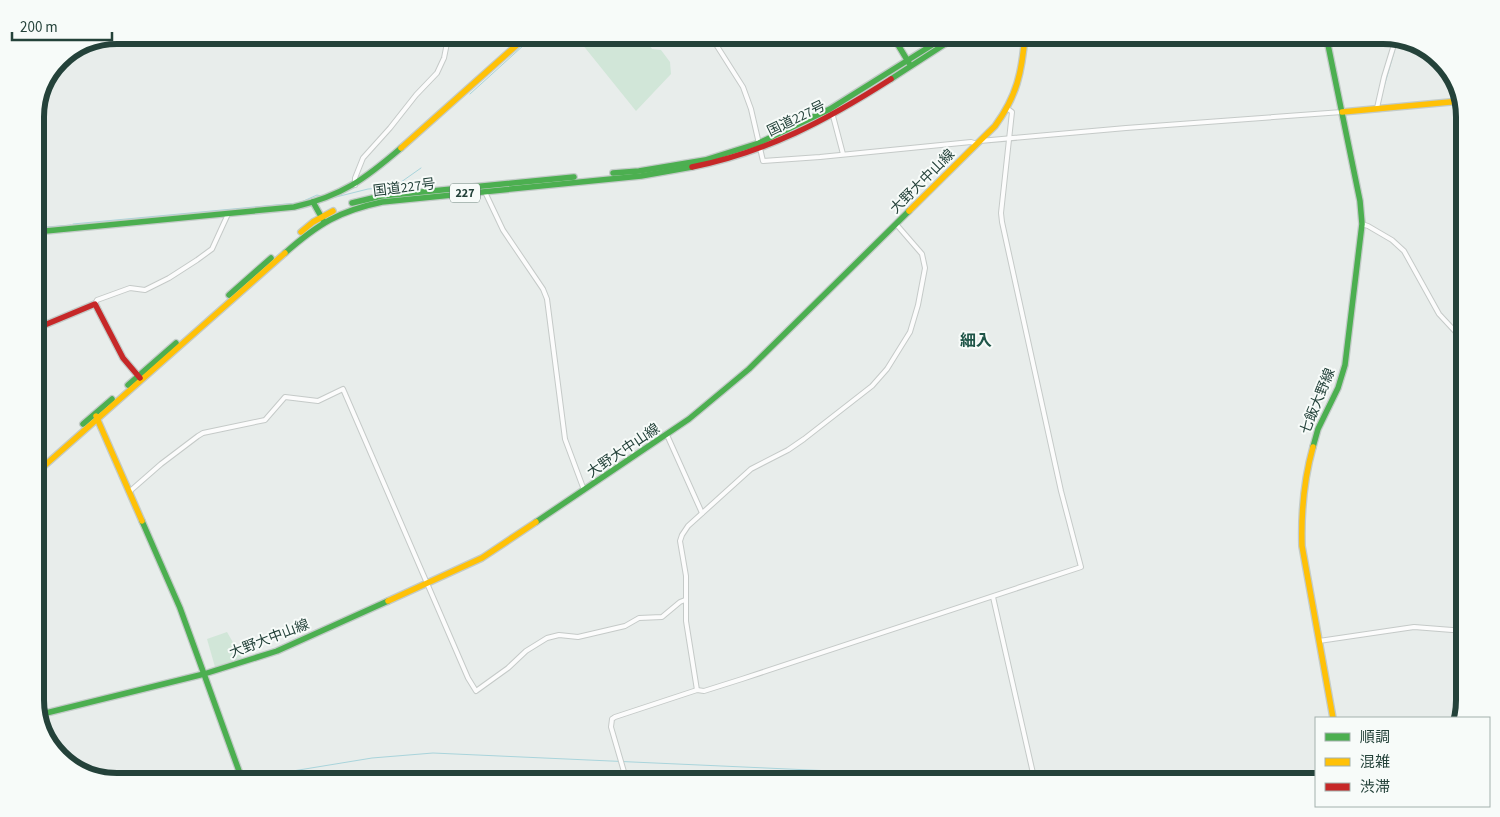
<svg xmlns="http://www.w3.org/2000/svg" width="1500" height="817" viewBox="0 0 1500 817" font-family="'Source Sans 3','Noto Sans JP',sans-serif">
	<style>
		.green { fill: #d1e6d8 }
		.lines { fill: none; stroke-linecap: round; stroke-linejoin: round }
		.stream { stroke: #a9d4db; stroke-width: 1 }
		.street-casing { stroke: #c5cac8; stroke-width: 6 }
		.fast-casing { stroke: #c3cbc8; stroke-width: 8 }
		.slow-casing { stroke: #c3cbc8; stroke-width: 8 }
		.jam-casing { stroke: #c3cbc8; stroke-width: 8 }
		.street { stroke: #fcfcfc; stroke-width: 4 }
		.fast { stroke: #4caf50; stroke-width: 5.5 }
		.slow { stroke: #ffc107; stroke-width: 5.5 }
		.jam { stroke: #c62828; stroke-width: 5.5 }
		.labels { text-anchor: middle; stroke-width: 4; stroke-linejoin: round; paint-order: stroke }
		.shield { fill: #f7fbf9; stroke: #637a73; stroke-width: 1 }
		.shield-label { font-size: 12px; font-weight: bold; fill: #24423a }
		.street-label { font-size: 14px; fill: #24423a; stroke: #f7fbf9 }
		.quarter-label { font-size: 16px; font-weight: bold; fill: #1f5548; stroke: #f7fbf9 }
		.rim { fill: none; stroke: #24423a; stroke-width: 6 }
	</style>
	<rect width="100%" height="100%" fill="#e8edeb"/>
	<g class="green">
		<path d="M591,35H623L628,40L635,35H643L652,49L661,50L670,62L671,74L636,111L582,44Z"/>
		<path d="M227,632L242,658L215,667L207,639Z"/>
	</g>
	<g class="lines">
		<g class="stream">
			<path d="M470,94L535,35"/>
			<path d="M1381,97L1397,42"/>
			<path d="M332,198L368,189L394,187L421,168"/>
			<path d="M73,224L286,204L299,203L317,195L321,196"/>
			<path d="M35,228L71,225"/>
			<path d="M244,779L372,758L433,753L1032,780"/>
			<path d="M1036,780L1091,782"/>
			<path d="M227,782L240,780"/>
		</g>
		<g class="street-casing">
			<g id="street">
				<path d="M710,35L743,87L751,109L763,161L820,157L971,142L977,144"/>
				<path d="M1241,35L1246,39L1255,44L1327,38"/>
				<path d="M1377,108L1384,77L1396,38"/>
				<path d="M833,116L843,154"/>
				<path d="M980,141L1126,128L1342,112"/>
				<path d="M355,185V178L363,158L390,128L416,95L437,73L444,58L447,43L452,35"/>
				<path d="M485,192L503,230L543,289L547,299L565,439L584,490"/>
				<path d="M1362,224L1368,226L1392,240L1404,251L1439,314L1465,342"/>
				<path d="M95,304L97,300L130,288L145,290L169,278L197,260L212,249L228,214"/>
				<path d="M667,435L702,513"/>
				<path d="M129,492L161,464L198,436L203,433L265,420L285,397L318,401L343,389L468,678L476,691L508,668L526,651L547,638L559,635L578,637L625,626L639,618L662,617L680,602L685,600"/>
				<path d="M993,597L1035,782"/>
				<path d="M1319,641L1414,627L1465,631"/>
				<path d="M697,690L686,621V576L680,541L682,535L688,526L751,469L788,450L804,439L872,386L887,369L910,332L918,305L925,268L922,254L896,224"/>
				<path d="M627,782L611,727L612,719L615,717L697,690L704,691L742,679L1081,567L1061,491L1002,222L1001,213L1012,112L1008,109"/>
			</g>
		</g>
		<g class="fast-casing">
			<g id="fast">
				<path d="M892,35L909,63"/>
				<path d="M891,79L959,35"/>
				<path d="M613,173L639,171L705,160L759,143L830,109L948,35"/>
				<path d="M313,202L323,220"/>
				<path d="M352,203L381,196L574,177"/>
				<path d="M35,232L294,207C342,196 365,179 401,148"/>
				<path d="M285,253C318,224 339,211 382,202L641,176L692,167"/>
				<path d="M229,295L271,258"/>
				<path d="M128,385L176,343"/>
				<path d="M83,424L112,399"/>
				<path d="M1313,447L1318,429L1338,388L1345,365L1362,224L1360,201L1326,35"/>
				<path d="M536,522L689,419L749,369L909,211"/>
				<path d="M38,715L204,674L180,608L142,521"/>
				<path d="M243,782L204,674L277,651L388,601"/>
			</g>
		</g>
		<g class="slow-casing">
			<g id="slow">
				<path d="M1342,112L1461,101"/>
				<path d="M401,148L528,35"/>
				<path d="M909,211L995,126C1017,96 1022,72 1025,35"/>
				<path d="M301,232L313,222L333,211"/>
				<path d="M96,416L142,521"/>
				<path d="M1313,447C1304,479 1301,513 1302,546L1333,718"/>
				<path d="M35,474L285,253"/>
				<path d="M388,601L482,558L536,522"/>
			</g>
		</g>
		<g class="jam-casing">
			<g id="jam">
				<path d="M692,167C767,152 827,120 891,79"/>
				<path d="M35,329L95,304L123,358L140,378"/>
			</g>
		</g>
		<use href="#street" class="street"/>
		<use href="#fast" class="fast"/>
		<use href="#slow" class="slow"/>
		<use href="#jam" class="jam"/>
	</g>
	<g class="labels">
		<rect class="shield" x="450" y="183.5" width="30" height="19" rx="4"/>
		<g class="shield-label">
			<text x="465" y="197">227</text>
		</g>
		<g class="street-label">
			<text transform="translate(796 118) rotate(-26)" y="5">国道227号</text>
			<text transform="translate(922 181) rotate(-45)" y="5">大野大中山線</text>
			<text transform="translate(404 187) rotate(-7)" y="5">国道227号</text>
			<text transform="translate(1317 401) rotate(-68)" y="5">七飯大野線</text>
			<text transform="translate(623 450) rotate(-34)" y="5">大野大中山線</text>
			<text transform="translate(269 638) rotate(-21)" y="5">大野大中山線</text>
		</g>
		<g class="quarter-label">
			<text x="976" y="346">細入</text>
		</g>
	</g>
	<path d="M0 0H1500V817H0ZM117 44H1383A73 73 0 0 1 1456 117V700A73 73 0 0 1 1383 773H117A73 73 0 0 1 44 700V117A73 73 0 0 1 117 44Z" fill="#f7fbf9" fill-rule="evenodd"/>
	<path class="rim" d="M117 44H1383A73 73 0 0 1 1456 117V700A73 73 0 0 1 1383 773H117A73 73 0 0 1 44 700V117A73 73 0 0 1 117 44Z"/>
	<rect x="1315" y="717" width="175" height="90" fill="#f7fbf9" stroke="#a3b1ad"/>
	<rect x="1325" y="733" width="25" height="8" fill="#4caf50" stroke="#a3b1ad"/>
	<text x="1360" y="742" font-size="15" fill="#24423a">順調</text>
	<rect x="1325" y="758" width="25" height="8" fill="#ffc107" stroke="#a3b1ad"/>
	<text x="1360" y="767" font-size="15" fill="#24423a">混雑</text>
	<rect x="1325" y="783" width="25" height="8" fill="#c62828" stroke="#a3b1ad"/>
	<text x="1360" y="792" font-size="15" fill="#24423a">渋滞</text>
	<path d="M12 32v8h100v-8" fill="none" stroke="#24423a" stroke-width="2.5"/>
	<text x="20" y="32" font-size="15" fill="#24423a" stroke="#f7fbf9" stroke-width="4" paint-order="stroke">200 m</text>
</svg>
